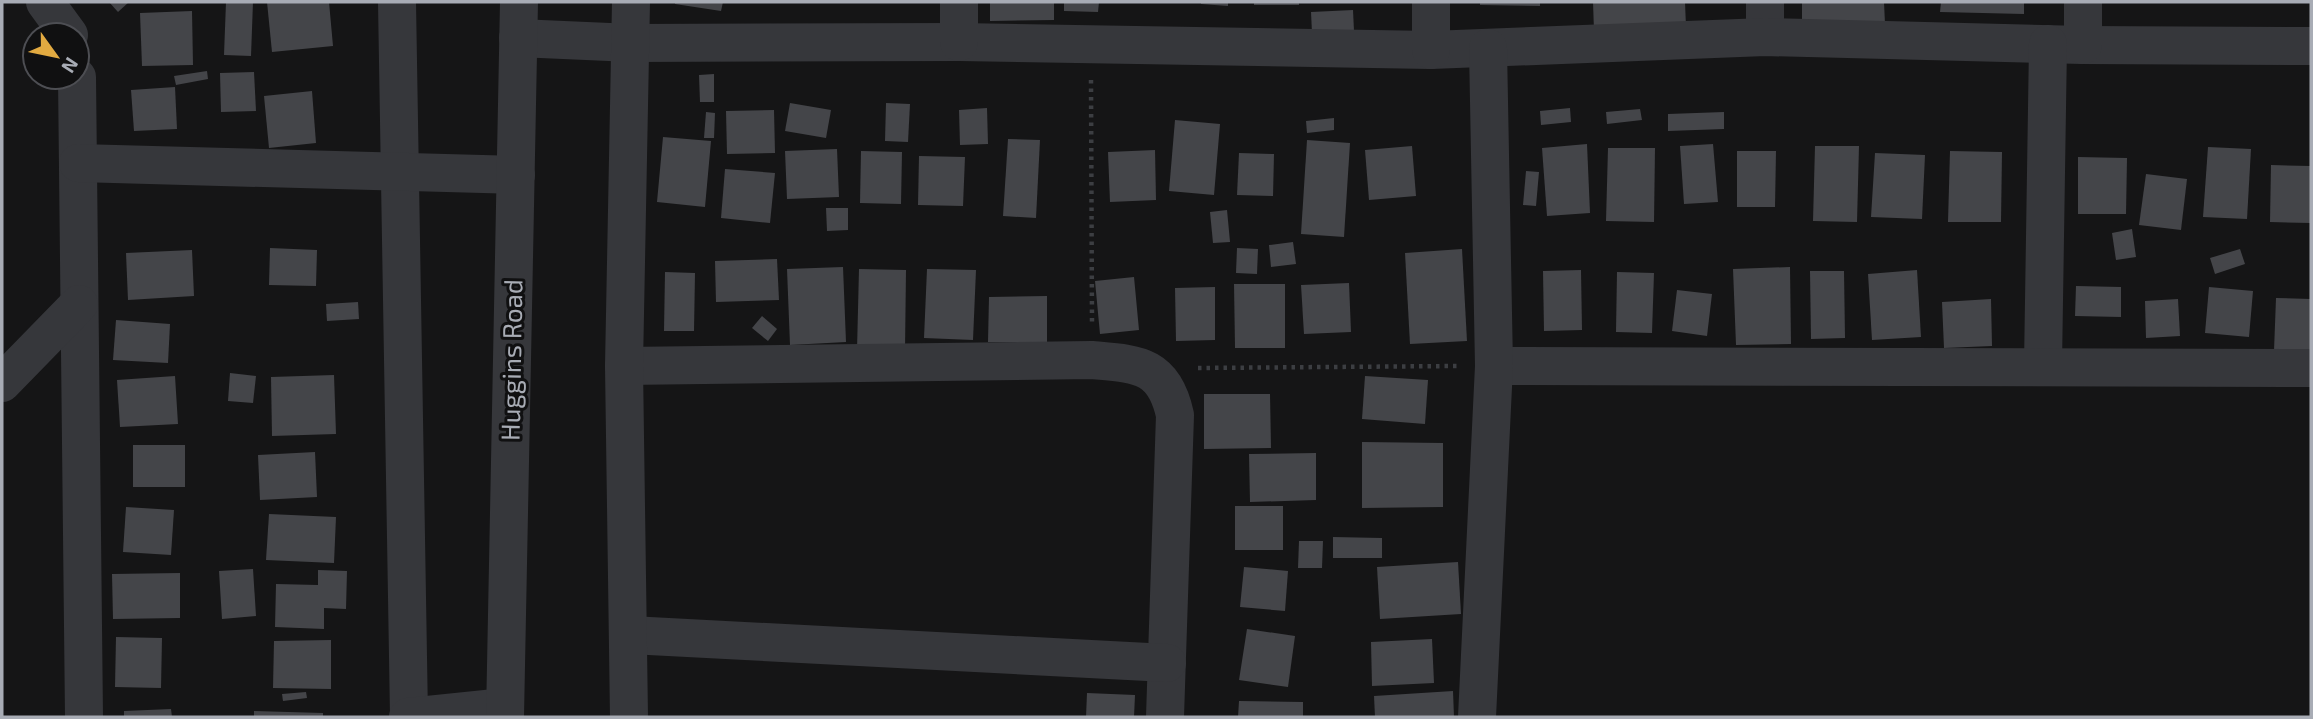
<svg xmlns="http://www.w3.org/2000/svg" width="2313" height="719" viewBox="0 0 2313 719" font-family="'Exo 2',sans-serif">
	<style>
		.building { fill: #444549 }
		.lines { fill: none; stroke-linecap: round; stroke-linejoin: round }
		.path { stroke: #3c3e42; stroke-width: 4.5; stroke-dasharray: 3.5 5; stroke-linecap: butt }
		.minor { stroke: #36373b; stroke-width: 38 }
		.tertiary { stroke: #36373b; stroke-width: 38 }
		.labels { text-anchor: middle; stroke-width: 6; stroke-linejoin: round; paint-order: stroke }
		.street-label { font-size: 26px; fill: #a8acb5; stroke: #101011 }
	</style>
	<rect width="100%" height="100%" fill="#151516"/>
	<g class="building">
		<path d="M109,2H129L118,12Z"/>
		<path d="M226,2H253L251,56L224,55Z"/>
		<path d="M267,2H329L333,46L272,52Z"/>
		<path d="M675,2H723L721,11L675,4Z"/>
		<path d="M990,2H1054V20L990,21Z"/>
		<path d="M1064,2H1099L1098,12L1064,11Z"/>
		<path d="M1201,2H1228V6L1201,4Z"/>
		<rect x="1254" y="2" width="45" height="3"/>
		<path d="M1480,2H1540V6L1480,5Z"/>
		<path d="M1593,2H1685L1686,27L1594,31Z"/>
		<path d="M1802,2H1884L1885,24L1802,26Z"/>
		<path d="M1941,2H2024V14L1940,12Z"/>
		<path d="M1353,10L1354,31L1312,33L1311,12Z"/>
		<path d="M192,11L193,65L142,66L140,13Z"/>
		<path d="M207,71L208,79L176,85L174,76Z"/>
		<path d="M254,72L256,111L221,112L220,73Z"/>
		<path d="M714,74V102H700L699,75Z"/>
		<path d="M175,87L177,129L134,131L131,90Z"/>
		<path d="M312,91L316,143L269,148L264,96Z"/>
		<path d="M790,103L831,110L826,138L785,131Z"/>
		<path d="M886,103L910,104L908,142L885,141Z"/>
		<path d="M987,108L988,144L960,145L959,110Z"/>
		<path d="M1570,108L1571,122L1541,125L1540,111Z"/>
		<path d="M1640,109L1642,120L1607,124L1606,112Z"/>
		<path d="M774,110L775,153L727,154L726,111Z"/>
		<path d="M706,112L715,113L714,138H704Z"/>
		<path d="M1724,112V129L1668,131V114Z"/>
		<path d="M1334,118V130L1307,133L1306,121Z"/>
		<path d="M1175,120L1220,124L1214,195L1169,191Z"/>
		<path d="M663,137L711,141L705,207L657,202Z"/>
		<path d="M1008,139L1040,140L1036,218L1003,216Z"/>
		<path d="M1307,140L1350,143L1344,237L1301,234Z"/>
		<path d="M1587,144L1590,213L1547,216L1542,148Z"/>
		<path d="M1713,144L1718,202L1684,204L1680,146Z"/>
		<path d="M1412,146L1416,196L1369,200L1365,150Z"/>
		<path d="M1815,146H1859L1857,222L1813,221Z"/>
		<path d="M2208,147L2251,149L2247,219L2203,217Z"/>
		<path d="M1608,148H1655L1654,222L1606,221Z"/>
		<path d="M837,149L839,197L787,199L785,151Z"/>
		<path d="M1155,150L1156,200L1110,202L1108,152Z"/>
		<path d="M861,151L902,152L901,204L860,203Z"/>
		<path d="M1737,151H1776L1775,207H1737Z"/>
		<path d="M1950,151L2002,152L2001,222H1948Z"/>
		<path d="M1239,153L1274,154L1273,196L1237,195Z"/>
		<path d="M1875,153L1925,155L1922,219L1871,217Z"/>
		<path d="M919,156L965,157L963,206L918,205Z"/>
		<path d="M2078,157L2127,158L2126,214H2078Z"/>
		<path d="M2271,165L2311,166V223L2270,222Z"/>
		<path d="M725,169L775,173L770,223L721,218Z"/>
		<path d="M1526,171L1539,172L1536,206L1523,205Z"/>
		<path d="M2146,174L2187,179L2181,230L2139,225Z"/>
		<path d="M826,208H848V230L827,231Z"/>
		<path d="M1227,210L1230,242L1213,243L1210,212Z"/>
		<path d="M2132,229L2136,257L2116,260L2112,233Z"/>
		<path d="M1293,242L1296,264L1271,267L1269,245Z"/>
		<path d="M270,248L317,250L316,286L269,285Z"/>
		<path d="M1237,248L1258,249L1257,274L1236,273Z"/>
		<path d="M1462,249L1467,341L1410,344L1405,253Z"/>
		<path d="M2240,249L2245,264L2215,274L2210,258Z"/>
		<path d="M192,250L194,296L128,300L126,253Z"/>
		<path d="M777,259L779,300L716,302L715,261Z"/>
		<path d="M843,267L846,342L790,345L787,269Z"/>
		<path d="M1790,267L1791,344L1736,345L1733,269Z"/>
		<path d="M859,269L906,270L905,350H857Z"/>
		<path d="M927,269L976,270L973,340L924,338Z"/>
		<path d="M1581,270L1582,330L1544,331L1543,271Z"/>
		<path d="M1917,270L1921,337L1872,340L1868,274Z"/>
		<path d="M1810,271H1844L1845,338L1811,339Z"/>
		<path d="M665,272L695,273L694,331H664Z"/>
		<path d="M1617,272L1654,273L1652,333L1616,332Z"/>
		<path d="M1134,277L1139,330L1100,334L1095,281Z"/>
		<path d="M1349,283L1351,332L1304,334L1301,285Z"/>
		<path d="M1234,284H1285V348H1235Z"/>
		<path d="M2076,286L2121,287V317L2075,316Z"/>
		<path d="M1215,287V340L1176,341L1175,288Z"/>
		<path d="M2209,287L2253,291L2249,337L2205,333Z"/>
		<path d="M1677,290L1712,294L1707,336L1672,331Z"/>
		<path d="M1047,296V342H988L989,297Z"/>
		<path d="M2276,298L2311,299V352L2274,351Z"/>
		<path d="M1991,299L1992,346L1944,348L1942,302Z"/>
		<path d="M2178,299L2180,336L2146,338L2145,301Z"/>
		<path d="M358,302L359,319L327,321L326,304Z"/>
		<path d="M762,316L777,329L768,341L752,328Z"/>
		<path d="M116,320L170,324L168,363L113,360Z"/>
		<path d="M230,373L256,376L253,403L228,401Z"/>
		<path d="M334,375L336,434L272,436L271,377Z"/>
		<path d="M175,376L178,424L120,427L117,380Z"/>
		<path d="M1365,376L1428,380L1425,424L1362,419Z"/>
		<path d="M1204,394H1270L1271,448L1204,449Z"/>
		<path d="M1362,442L1443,443V507L1362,508Z"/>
		<rect x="133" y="445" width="52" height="42"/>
		<path d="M315,452L317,497L260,500L258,455Z"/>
		<path d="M1316,453V500L1250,502L1249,454Z"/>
		<rect x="1235" y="506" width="48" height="44"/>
		<path d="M126,507L174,510L171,555L123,552Z"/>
		<path d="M269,514L336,517L334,563L266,560Z"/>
		<path d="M1333,537L1382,538V558H1333Z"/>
		<path d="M1299,541H1323L1322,568H1298Z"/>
		<path d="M1458,562L1461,614L1380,619L1377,567Z"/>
		<path d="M1244,567L1288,571L1285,611L1240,607Z"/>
		<path d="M253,569L256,616L222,619L219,571Z"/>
		<path d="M318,570L347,571L346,609L324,608V629L275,627L276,584L318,585Z"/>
		<path d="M180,573V618L113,619L112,574Z"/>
		<path d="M1247,629L1295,636L1288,687L1239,680Z"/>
		<path d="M116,637L162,638L161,688L115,687Z"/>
		<path d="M1432,639L1434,683L1372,686L1371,642Z"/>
		<path d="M331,640V689L273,688L274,641Z"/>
		<path d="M1453,691L1454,717H1375L1374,696Z"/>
		<path d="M306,692L307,698L283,701L282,694Z"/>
		<path d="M1087,693L1135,695L1134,717H1086Z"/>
		<path d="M1239,701L1303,702V717H1238Z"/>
		<path d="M171,709L172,717H124V711Z"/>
		<path d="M254,711L323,713V717H254Z"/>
	</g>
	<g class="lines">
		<g class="path">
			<path d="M1091,80L1092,324"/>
			<path d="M1198,368L1458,366"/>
		</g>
		<g class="minor">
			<path d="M45,2L69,35"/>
			<path d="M397,2L409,716"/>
			<path d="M1765,37V2"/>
			<path d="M518,38L632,43L959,42L1431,50L1765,37L2083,45L2311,46"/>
			<path d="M959,42V2"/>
			<path d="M2083,45V2"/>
			<path d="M1431,50V2"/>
			<path d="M77,77L84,717"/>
			<path d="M78,163L516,175"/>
			<path d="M2043,365L2048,44"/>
			<path d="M624,366L1092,360C1138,364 1164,364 1175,415L1165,717"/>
			<path d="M1494,366L2311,368"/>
			<path d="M2,383L79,304"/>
			<path d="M630,635L1167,663"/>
			<path d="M408,717L505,707"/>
			<path d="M629,717L624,366L631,2"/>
			<path d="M1477,717L1494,366L1488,48"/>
		</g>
		<path class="tertiary" d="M505,717L519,2"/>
	</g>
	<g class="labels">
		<g class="street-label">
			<text transform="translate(512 360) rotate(-89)" y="9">Huggins Road</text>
		</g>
	</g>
	<rect width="2313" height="719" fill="none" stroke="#a8acb5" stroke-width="7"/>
	<g transform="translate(56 56) rotate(123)"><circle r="33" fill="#101011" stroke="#4d4e53" stroke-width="2"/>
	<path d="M0-5L12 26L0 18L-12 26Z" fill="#e2aa41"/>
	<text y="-10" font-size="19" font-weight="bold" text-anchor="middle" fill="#a8acb5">N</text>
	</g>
</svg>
